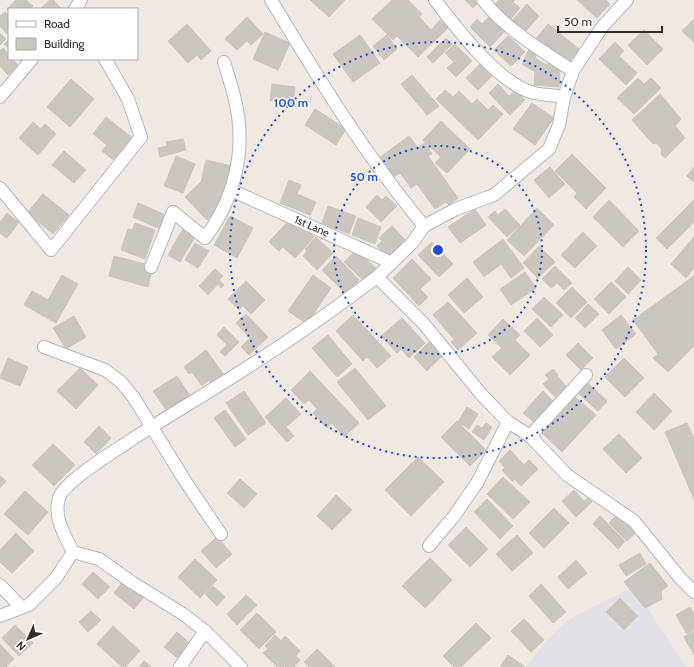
<svg xmlns="http://www.w3.org/2000/svg" width="694" height="667" viewBox="0 0 694 667" font-family="Cabin,sans-serif">
	<style>
		.industrial { fill: #e3e1e8 }
		.building { fill: #cbc7bf; stroke: #cbc5ba }
		.lines { fill: none; stroke-linecap: round; stroke-linejoin: round }
		.minor-casing { stroke: #b4b7c1; stroke-width: 14 }
		.minor { stroke: #fff; stroke-width: 12 }
		.ring { fill: none; stroke: #1d4ed8; stroke-width: 2; stroke-dasharray: 2 4 }
		.labels { text-anchor: middle; stroke-width: 3; stroke-linejoin: round; paint-order: stroke }
		.street-label { font-size: 11px; fill: #2e2e2e; stroke: #fff }
		.centre { fill: #1d4ed8; stroke: #fff; stroke-width: 2 }
		.ring-label { font-size: 12px; text-anchor: middle; font-weight: bold; fill: #1d4ed8; stroke: #fff; stroke-width: 3; stroke-linejoin: round; paint-order: stroke }
	</style>
	<rect width="100%" height="100%" fill="#efe9e1"/>
	<path class="industrial" d="M633,587L686,667H526L547,640L570,619Z"/>
	<g class="building">
		<path d="M16,0H26L33,6L30,9H9V11L7,9Z"/>
		<path d="M50,0H53L62,9H40Z"/>
		<path d="M310,0H345L329,17Z"/>
		<path d="M392,0H408L422,14L419,17L431,30L440,20L448,28L418,57L397,36L393,40L372,19Z"/>
		<path d="M465,0H481L473,8Z"/>
		<path d="M499,0H515L513,2L520,8L508,22L492,8Z"/>
		<path d="M577,0H606L610,4L597,18Z"/>
		<path d="M527,4L539,16L524,33L511,22Z"/>
		<path d="M5,12L9,16V32L7,34L0,26V16Z"/>
		<path d="M492,14L507,29L490,47L470,27L477,19L482,24Z"/>
		<path d="M247,17L263,34L251,45L247,41L237,50L225,39Z"/>
		<path d="M694,19V42L682,31Z"/>
		<path d="M187,24L211,51L201,60L197,55L188,63L168,41Z"/>
		<path d="M548,24L579,49L567,65L535,40Z"/>
		<path d="M644,30L663,49L647,65L628,45Z"/>
		<path d="M265,32L290,43L278,70L253,59Z"/>
		<path d="M0,33L6,39L0,45Z"/>
		<path d="M360,35L380,63L353,82L333,54Z"/>
		<path d="M387,35L397,49L384,60L373,46Z"/>
		<path d="M508,36L525,52L511,66L494,50Z"/>
		<path d="M446,38L452,44L433,63L427,57Z"/>
		<path d="M9,39V48L4,44Z"/>
		<path d="M615,42L624,51L619,56L637,73L626,85L599,59Z"/>
		<path d="M455,44L472,61L456,77L447,68L454,62L445,53Z"/>
		<path d="M3,48L9,55V59H12L18,65L8,75L0,66V51Z"/>
		<path d="M529,49L537,52L535,58L545,64L560,65L559,87L534,85L535,72L522,64Z"/>
		<path d="M482,62L494,74L478,90L466,78Z"/>
		<path d="M412,75L439,106L427,115L401,84Z"/>
		<path d="M638,78L644,84L651,78L661,88L634,114L617,98Z"/>
		<path d="M71,79L94,99L70,127L47,107Z"/>
		<path d="M272,84L295,87L293,103L270,101Z"/>
		<path d="M498,84L509,96L515,90L525,100L510,115L489,93Z"/>
		<path d="M445,90L453,97L459,91L472,104L477,99L488,110L493,105L503,114L478,140L436,99Z"/>
		<path d="M660,94L681,119L675,126L685,138L665,158L661,154L662,150L657,143L653,144L632,120Z"/>
		<path d="M532,103L554,118L535,145L513,129Z"/>
		<path d="M315,109L346,129L336,145L305,125Z"/>
		<path d="M106,117L135,140L116,162L102,151L107,145L93,134Z"/>
		<path d="M441,121L470,149L447,173L435,163L441,157L423,140Z"/>
		<path d="M33,122L41,129L45,124L56,134L38,155L19,138Z"/>
		<path d="M409,136L418,148L425,143L432,154L428,156L458,198L449,205L446,202L435,209L417,184L411,188L400,173L393,177L379,158Z"/>
		<path d="M183,139L186,150L160,157L158,148L167,146L166,142Z"/>
		<path d="M64,151L86,170L74,183L52,165Z"/>
		<path d="M572,154L606,188L586,209L574,197L577,193L555,171Z"/>
		<path d="M176,156L195,164L183,193L164,186Z"/>
		<path d="M206,160L232,166L223,204L207,220L185,197L201,182Z"/>
		<path d="M550,167L565,184L549,198L534,180Z"/>
		<path d="M694,167V182L687,176Z"/>
		<path d="M289,180L301,185L297,194L316,202L310,215L280,203Z"/>
		<path d="M43,194L69,215L53,234L27,213Z"/>
		<path d="M377,195L382,200L386,196L397,206L381,222L366,207Z"/>
		<path d="M609,200L639,231L623,247L593,217Z"/>
		<path d="M694,200V222L667,249L656,238Z"/>
		<path d="M138,203L168,216L162,230L133,217Z"/>
		<path d="M328,206L356,216L349,234L322,223Z"/>
		<path d="M537,208L554,225L524,256L507,240Z"/>
		<path d="M475,209L486,225L460,243L448,227Z"/>
		<path d="M505,209L520,225L507,237L488,217L495,211L498,215Z"/>
		<path d="M7,213L19,222L7,238L0,233V222Z"/>
		<path d="M230,216L253,228L237,258L214,245Z"/>
		<path d="M292,217L314,237L295,258L283,247L279,251L269,242Z"/>
		<path d="M358,218L381,227L375,244L352,235Z"/>
		<path d="M135,223L155,230L145,259L121,250L128,229L132,230Z"/>
		<path d="M392,226L409,244L388,258L377,246L382,241L379,238Z"/>
		<path d="M184,227L197,234L180,262L168,255Z"/>
		<path d="M583,232L597,246L575,268L561,255Z"/>
		<path d="M316,237L333,253L317,270L303,256L307,251L305,249Z"/>
		<path d="M694,237V268L686,278L671,264Z"/>
		<path d="M503,239L524,268L511,278L501,264L484,277L473,262Z"/>
		<path d="M432,242L453,264L439,277L418,255Z"/>
		<path d="M195,243L209,251L198,268L185,260Z"/>
		<path d="M539,246L555,262L538,278L523,263Z"/>
		<path d="M356,250L377,269L365,282L344,262Z"/>
		<path d="M114,256L145,264L144,271L151,273L148,287L109,276Z"/>
		<path d="M336,256L359,280L346,294L322,270Z"/>
		<path d="M412,259L431,279L420,289L428,297L419,306L393,278Z"/>
		<path d="M555,266L572,283L564,290L557,283L551,288L542,279Z"/>
		<path d="M628,267L641,280L628,294L615,281Z"/>
		<path d="M215,269L223,276L219,280L224,285L221,288L218,284L208,295L199,286Z"/>
		<path d="M525,272L536,288L511,305L500,289Z"/>
		<path d="M62,275L78,284L56,323L24,305L32,291L48,300Z"/>
		<path d="M313,275L331,288L307,324L288,311Z"/>
		<path d="M694,276V346L668,372L653,358L658,354L633,320Z"/>
		<path d="M467,278L483,297L464,313L448,295Z"/>
		<path d="M246,281L265,300L251,314L243,306L239,310L228,299Z"/>
		<path d="M611,282L626,297L609,314L594,299Z"/>
		<path d="M572,287L587,302L571,318L556,303Z"/>
		<path d="M544,297L563,315L551,327L532,309Z"/>
		<path d="M448,302L477,333L458,350L451,342L454,339L433,315Z"/>
		<path d="M588,304L599,314L585,328L575,318Z"/>
		<path d="M246,314L268,337L249,355L241,347L250,338L236,323Z"/>
		<path d="M353,315L391,356L377,368L367,357L363,361L336,331Z"/>
		<path d="M621,315L636,334L616,349L602,330Z"/>
		<path d="M74,316L86,337L66,349L53,328Z"/>
		<path d="M402,318L425,343L409,358L401,349L397,353L381,336Z"/>
		<path d="M537,318L553,335L540,347L524,331Z"/>
		<path d="M503,319L520,335L515,340L530,355L510,375L492,357L502,348L488,335Z"/>
		<path d="M224,327L239,342L225,356L220,352L227,345L217,335Z"/>
		<path d="M328,335L352,364L337,377L312,348Z"/>
		<path d="M429,342L443,355L427,371L414,357Z"/>
		<path d="M578,343L593,358L581,370L566,355Z"/>
		<path d="M206,350L224,375L212,384L209,380L202,386L192,372L189,374L184,367Z"/>
		<path d="M8,358L28,367L20,386L0,378Z"/>
		<path d="M624,358L644,378L625,397L605,377Z"/>
		<path d="M80,368L98,385L76,409L57,391Z"/>
		<path d="M355,368L386,406L368,420L337,382Z"/>
		<path d="M553,369L558,375L557,376L567,387L555,397L543,384L549,379L545,375Z"/>
		<path d="M310,371L359,423L344,437L332,423L327,428L313,413L317,409L309,400L304,404L291,390Z"/>
		<path d="M177,376L192,399L169,414L153,391Z"/>
		<path d="M588,383L607,401L598,411L578,393Z"/>
		<path d="M244,391L266,423L248,435L226,403Z"/>
		<path d="M543,391L556,404L537,425L523,413Z"/>
		<path d="M654,393L672,411L654,430L636,412Z"/>
		<path d="M575,397L596,415L562,452L542,433Z"/>
		<path d="M286,398L301,414L286,427L294,436L287,442L265,417Z"/>
		<path d="M467,407L478,414L469,429L458,422Z"/>
		<path d="M225,410L246,439L235,447L214,418Z"/>
		<path d="M457,421L486,450L470,466L441,437Z"/>
		<path d="M486,423L492,427L484,440L472,432L477,425L482,428Z"/>
		<path d="M687,423L694,439V499L665,432Z"/>
		<path d="M99,426L111,438L96,454L84,442Z"/>
		<path d="M619,434L642,458L626,473L603,449Z"/>
		<path d="M53,444L75,465L54,486L32,465Z"/>
		<path d="M510,450L524,465L529,460L538,469L521,486L515,479L512,481L502,470L505,468L499,461Z"/>
		<path d="M418,457L444,482L411,516L385,490Z"/>
		<path d="M0,476L6,481L0,488Z"/>
		<path d="M503,477L530,502L513,519L487,494Z"/>
		<path d="M240,479L257,494L244,508L227,493Z"/>
		<path d="M574,490L584,501L588,498L592,502L576,517L562,501Z"/>
		<path d="M25,491L48,512L28,535L4,514Z"/>
		<path d="M336,495L352,510L332,530L317,516Z"/>
		<path d="M487,499L513,526L500,539L474,512Z"/>
		<path d="M554,508L569,523L544,548L529,533Z"/>
		<path d="M619,513L638,531L627,541L609,523Z"/>
		<path d="M600,516L625,541L618,549L593,524Z"/>
		<path d="M466,527L488,549L470,567L448,545Z"/>
		<path d="M16,533L34,551L12,573L0,562V550Z"/>
		<path d="M517,535L533,553L512,571L496,554Z"/>
		<path d="M217,537L232,554L216,568L201,551Z"/>
		<path d="M640,553L646,564L626,576L619,565Z"/>
		<path d="M430,558L452,580L425,608L402,586Z"/>
		<path d="M195,559L217,580L200,598L178,577Z"/>
		<path d="M576,560L587,573L568,589L558,577Z"/>
		<path d="M650,563L668,586L661,591L662,599L645,608L624,582Z"/>
		<path d="M93,572L110,587L98,599L82,584Z"/>
		<path d="M123,581L144,597L134,609L114,593Z"/>
		<path d="M541,584L566,612L553,623L529,596Z"/>
		<path d="M213,586L225,597L217,606L205,594Z"/>
		<path d="M246,595L257,605L237,625L227,614Z"/>
		<path d="M620,598L638,616L624,630L606,612Z"/>
		<path d="M690,607L694,614V629L687,634L676,615Z"/>
		<path d="M91,611L101,620L88,632L79,622Z"/>
		<path d="M257,613L276,632L259,649L240,630Z"/>
		<path d="M524,619L544,640L531,652L511,631Z"/>
		<path d="M476,623L491,638L461,667H454L443,656Z"/>
		<path d="M15,625L33,643L19,656L2,638Z"/>
		<path d="M113,626L140,651L125,667H122L97,644Z"/>
		<path d="M694,631V655L684,637Z"/>
		<path d="M177,632L192,645L180,660L164,647Z"/>
		<path d="M275,635L281,641L285,636L300,651L296,656L300,660L294,667H286L284,665L283,667H277L263,653L268,649L265,646Z"/>
		<path d="M0,644L14,659L6,667H0Z"/>
		<path d="M317,649L335,667H309L304,662Z"/>
		<path d="M508,655L525,667H500Z"/>
		<path d="M144,661L151,667H139Z"/>
	</g>
	<g class="lines">
		<g class="minor-casing">
			<g id="minor">
				<path d="M271,0C318,78 366,156 424,226"/>
				<path d="M435,0C456,28 500,85 534,93C543,95 554,95 564,97"/>
				<path d="M483,0C504,28 544,52 573,71"/>
				<path d="M627,0L602,27L573,71L564,97L559,125L549,149L494,195L456,209L424,226L413,242L377,277L424,324L481,394L508,422L530,436L567,475L634,521L680,578L694,592"/>
				<path d="M75,9L81,0"/>
				<path d="M0,97L32,59"/>
				<path d="M0,188L51,250L141,137L128,99L105,59"/>
				<path d="M231,190L392,263"/>
				<path d="M151,267L173,212L205,238C235,198 247,149 235,100C232,87 228,75 224,62"/>
				<path d="M44,347L105,370L121,382L134,398L185,481L221,534"/>
				<path d="M530,436L586,375"/>
				<path d="M429,546L454,516L477,483L508,422"/>
				<path d="M0,585L21,607"/>
				<path d="M0,616L29,605L56,578L73,552"/>
				<path d="M180,667L205,631"/>
				<path d="M241,667L205,631L183,614L133,583L99,559L73,552C65,536 53,517 59,498C64,481 118,449 134,438C178,410 224,383 268,354C305,330 341,304 377,277"/>
			</g>
		</g>
		<use href="#minor" class="minor"/>
	</g>
	<g class="ring">
		<circle cx="438" cy="250" r="104"/>
		<circle cx="438" cy="250" r="208"/>
	</g>
	<g class="labels">
		<g class="street-label">
			<text transform="translate(312 226) rotate(24)" y="4">1st Lane</text>
		</g>
	</g>
	<circle cx="438" cy="250" r="6" class="centre"/>
	<g class="ring-label">
		<text x="291" y="107">100 m</text>
		<text x="364" y="181">50 m</text>
	</g>
	<rect x="8" y="8" width="130" height="52" fill="#ffffff" stroke="#ababab"/>
	<rect x="16" y="21" width="20" height="6" fill="#ffffff" stroke="#ababab"/>
	<text x="44" y="28" font-size="12" fill="#2e2e2e">Road</text>
	<rect x="16" y="38" width="20" height="12" fill="#cbc7bf" stroke="#ababab"/>
	<text x="44" y="48" font-size="12" fill="#2e2e2e">Building</text>
	<g transform="translate(28 639) rotate(225)" stroke="#ffffff" stroke-width="3" paint-order="stroke">
	<path d="M0-3L7 15L0 10L-7 15Z" fill="#2e2e2e"/>
	<text y="-6" font-size="11" font-weight="bold" text-anchor="middle" fill="#2e2e2e">N</text>
	</g>
	<path d="M558 26v6h104v-6" fill="none" stroke="#2e2e2e" stroke-width="2"/>
	<text x="564" y="26" font-size="12" fill="#2e2e2e" stroke="#ffffff" stroke-width="3" paint-order="stroke">50 m</text>
</svg>
